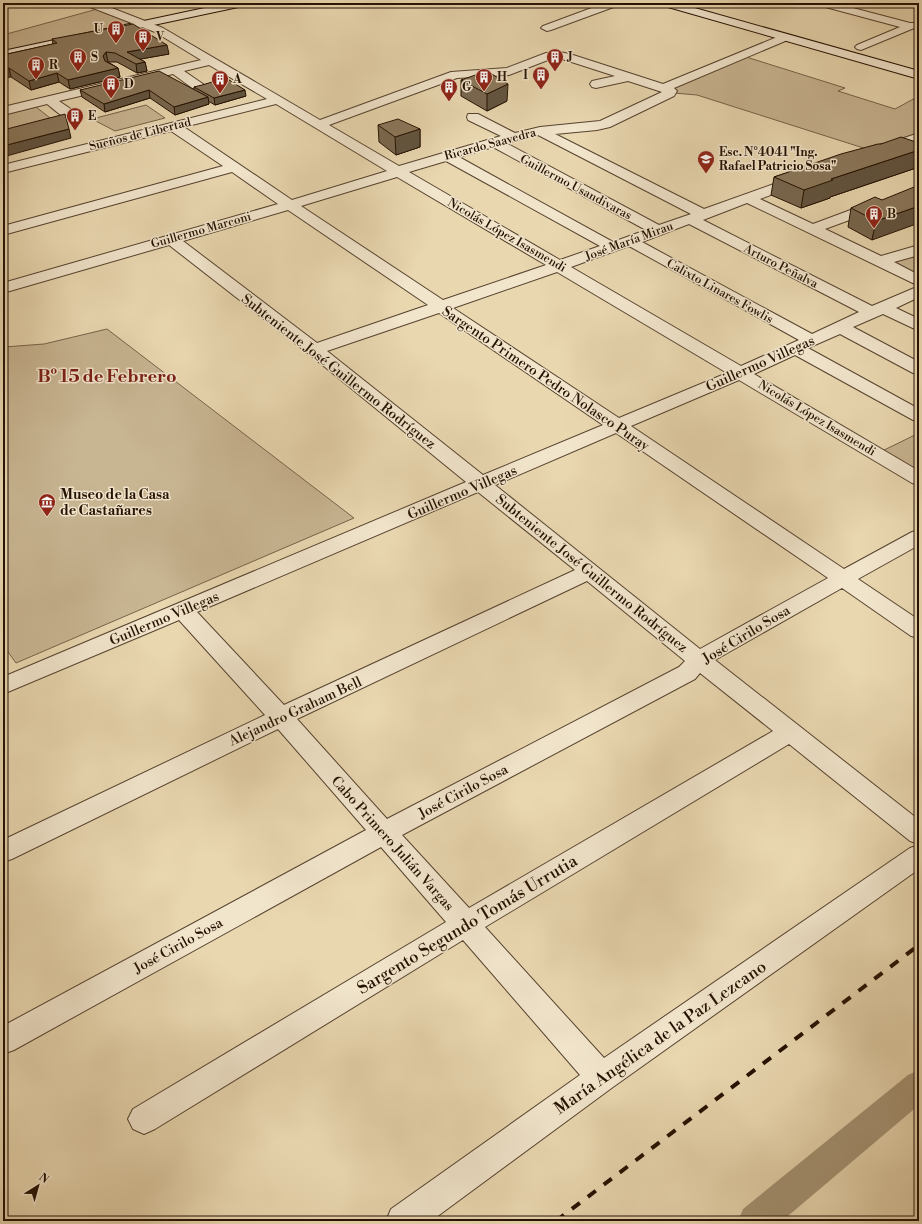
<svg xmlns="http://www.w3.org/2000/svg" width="922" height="1224" viewBox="0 0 922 1224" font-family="'Libre Bodoni',serif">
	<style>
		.green { fill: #c8b592; stroke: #76634a }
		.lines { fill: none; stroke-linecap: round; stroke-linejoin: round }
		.canal { fill: #a69475; fill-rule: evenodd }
		.street-casing { stroke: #56422e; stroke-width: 2 }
		.secondary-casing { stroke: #251102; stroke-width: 2 }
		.street { fill: #f1e5cc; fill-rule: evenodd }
		.secondary { fill: #f1e5cc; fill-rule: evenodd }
		.rail { stroke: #251102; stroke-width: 4; stroke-dasharray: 10 10; stroke-linecap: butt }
		.wall { fill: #78674f; stroke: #251102 }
		.shaded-wall { fill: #615440; stroke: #251102 }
		.building { fill: #8b785c; stroke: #251102 }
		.labels { text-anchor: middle; stroke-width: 3; stroke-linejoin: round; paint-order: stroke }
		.far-poi-label { font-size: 12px; font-weight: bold; fill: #251102; stroke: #f1e5cc; text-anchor: start }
		.far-street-label { font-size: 12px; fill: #251102; stroke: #f1e5cc }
		.street-label { font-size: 14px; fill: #251102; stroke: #f1e5cc }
		.poi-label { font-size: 14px; font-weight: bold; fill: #251102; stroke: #f1e5cc; text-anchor: start }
		.near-street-label { font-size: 17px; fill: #251102; stroke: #f1e5cc }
		.district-label { font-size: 18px; font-weight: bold; fill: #7a1f14; stroke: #f1e5cc }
	</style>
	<rect width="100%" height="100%" fill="#e9d7b0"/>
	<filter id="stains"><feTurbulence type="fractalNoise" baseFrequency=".005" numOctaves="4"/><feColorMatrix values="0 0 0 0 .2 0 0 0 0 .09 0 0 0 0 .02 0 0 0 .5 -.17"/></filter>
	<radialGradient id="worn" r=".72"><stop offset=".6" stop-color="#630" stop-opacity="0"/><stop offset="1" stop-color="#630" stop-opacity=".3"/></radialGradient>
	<g class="green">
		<path d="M101,8L143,24L3,54V35Z"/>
		<path d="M743,56L845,88L838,91L895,109L919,96V136L876,152L697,95L674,93L664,88Z"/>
		<path d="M146,105L165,118L115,131L92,119Z"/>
		<path d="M36,107L54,121L3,134V115Z"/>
		<path d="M919,250V280L880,261Z"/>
		<path d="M107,329L354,518L16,663L3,645V352L4,347L44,344Z"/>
		<path d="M919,433V479L876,454Z"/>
	</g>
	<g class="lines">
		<path class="canal" d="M919,1070V1105L782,1221H738L743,1209L908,1075Z"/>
		<g class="street-casing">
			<g id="street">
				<path d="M84,3H99L163,28L320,120L451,72L507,68L546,53L559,52L570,54L663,84L782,35H790L792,37L790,39L674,88L677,91L674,96L610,127L597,130L555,134L704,209L796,176L801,175L806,176L808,179L806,182L760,199L813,224L872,202L877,201L882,202L884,205L882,208L825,229L881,256L919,245V255L894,262L919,275V286L747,203L703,220L872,306L919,286V297L896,308L919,319V331L883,314L853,327L919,362V374L913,373L840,334L808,348L919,409V422L913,420L795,355L754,374L919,471V485L912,483L739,380L631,426L844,569L912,532L919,530V545L858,579L919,620V638L911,636L842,588L715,660L919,820V844L910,841L789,744L485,927L604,1058L910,848L919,845V869L613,1087L431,1221H386L391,1209L580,1075L463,940L155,1129L144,1134L133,1129L128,1119L133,1109L446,922L381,847L14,1050L3,1054V1026L366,830L278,729L12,859L3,862V840L265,715L179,620L3,694V677L466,482L309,354L169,245L3,293V283L278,204L232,172L3,235V226L223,166L171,131L3,173V165L267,99L209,65L184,71L203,84L205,87L203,90H195L173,74L59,101L78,114L79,117L78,120C66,122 55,110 47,104L3,115V107L201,60L155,32L85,5ZM559,58L615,76L592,81L590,84L592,87L596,88L628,81L662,92L600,121L540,127L515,133L478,114H468L467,117L468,120L501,136L399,166L329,125L457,78L509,75L548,60ZM276,104L387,171L292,200L184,127ZM538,135L691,214L659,225L506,143ZM493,147L646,230L613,242L459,157ZM446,161L600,246L560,260L409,172ZM397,177L546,265L443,300L301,206ZM288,210L428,305L317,343L183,241ZM689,224L859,312L812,334L642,242ZM629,246L799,340L741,366L571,267ZM557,272L727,373L619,418L453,308ZM439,313L603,425L483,475L327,351ZM616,433L828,578L700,649L495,485ZM478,492L575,570L284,705L197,612ZM587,581L685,661L679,667L387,819L297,719ZM700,673L773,731L469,908L402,835L695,679Z"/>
				<path d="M605,3H620L619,5L551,30L547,31L541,28L543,26Z"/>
				<path d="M817,3H834L910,23H918L919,26L861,50L857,49L855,47L857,45L900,27L818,5Z"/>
				<path d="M919,133V141L882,154L877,153L875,150L877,147Z"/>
			</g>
		</g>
		<g class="secondary-casing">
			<g id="secondary">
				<path d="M228,3H248L243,6L3,57V51Z"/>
				<path d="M660,3H677L919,71V79L661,5Z"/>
			</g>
		</g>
		<use href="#street" class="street"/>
		<use href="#secondary" class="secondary"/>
		<path class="rail" d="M556,1221L919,945"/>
	</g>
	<g class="wall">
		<path d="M52,39L169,54L140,59L145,62L147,71L137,73L117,62H108L118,68L120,77L70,89L59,82L31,90L11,77L3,55L53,44Z"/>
		<path d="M461,80L507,101L487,111L461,96Z"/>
		<path d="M194,87L246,96L215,105L208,101L209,104L175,115L150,98L105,112L82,97L80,90L194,89Z"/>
		<path d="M378,125L420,129V147L396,155L379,142Z"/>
		<path d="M919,130V167L830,197V198L801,208L771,195L774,177L881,144L916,142L918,131Z"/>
		<path d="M882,200L872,240L848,227L851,208Z"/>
	</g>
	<g class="shaded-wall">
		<path d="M167,45L169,54L130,61L127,52Z"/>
		<path d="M106,52L108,62L105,65L103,56Z"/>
		<path d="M145,62L147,71L137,73L136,64Z"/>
		<path d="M9,68L11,77L3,78V69Z"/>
		<path d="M118,68L120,77L70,89L68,80Z"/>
		<path d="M57,73L59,82L31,90L29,81Z"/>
		<path d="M508,84L507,101L487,111V94Z"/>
		<path d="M149,90L150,98L105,112L104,104Z"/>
		<path d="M245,90L246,96L215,105L214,98Z"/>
		<path d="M208,97L209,104L175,115L174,107Z"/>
		<path d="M69,129L71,138L3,157V146Z"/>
		<path d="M420,129V147L396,155L395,137Z"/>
		<path d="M919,150V167L830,197V198L801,208L804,190L831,179Z"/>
		<path d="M919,206V223L872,240L876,221Z"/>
	</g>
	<g class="building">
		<path d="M133,24L167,45L127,52L145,62L136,64L115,53L106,52L103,56L105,61L118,68L68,80L57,73L29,81L9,68L3,69V55L57,43L52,39Z"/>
		<path d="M159,71L208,97L174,107L149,90L104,104L80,90Z"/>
		<path d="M487,71L508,84L487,94L461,80Z"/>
		<path d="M226,78L245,90L214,98L194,87L202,85Z"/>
		<path d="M65,114L69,129L3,146V130Z"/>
		<path d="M398,119L420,129L395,137L378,125Z"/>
		<path d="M901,137L919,143V150L831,179L833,180L804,190L774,177L841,154L878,144H881Z"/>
		<path d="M919,185V206L876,221L851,208L875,197L882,200Z"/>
	</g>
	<defs>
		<g id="building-pin" transform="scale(0.9)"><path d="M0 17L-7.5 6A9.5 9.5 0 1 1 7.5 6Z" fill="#8f2418" stroke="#f1e5cc"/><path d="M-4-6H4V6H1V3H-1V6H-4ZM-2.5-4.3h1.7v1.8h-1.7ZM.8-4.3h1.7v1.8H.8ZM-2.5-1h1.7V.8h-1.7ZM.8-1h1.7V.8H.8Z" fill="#fff"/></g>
		<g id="school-pin" transform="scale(0.9)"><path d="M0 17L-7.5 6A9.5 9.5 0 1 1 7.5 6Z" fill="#8f2418" stroke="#f1e5cc"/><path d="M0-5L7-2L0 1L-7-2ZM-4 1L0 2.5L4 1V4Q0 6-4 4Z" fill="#fff"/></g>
		<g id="museum-pin" transform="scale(0.9)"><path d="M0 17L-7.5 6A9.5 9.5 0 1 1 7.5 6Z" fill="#8f2418" stroke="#f1e5cc"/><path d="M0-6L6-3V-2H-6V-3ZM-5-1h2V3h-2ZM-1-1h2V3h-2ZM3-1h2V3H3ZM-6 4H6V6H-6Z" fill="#fff"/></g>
	</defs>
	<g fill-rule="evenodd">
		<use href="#building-pin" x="116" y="29"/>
		<use href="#building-pin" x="143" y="37"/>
		<use href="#building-pin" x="78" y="57"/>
		<use href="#building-pin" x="555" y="57"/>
		<use href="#building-pin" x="36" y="65"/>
		<use href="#building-pin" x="541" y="75"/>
		<use href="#building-pin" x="484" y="77"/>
		<use href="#building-pin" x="220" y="79"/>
		<use href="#building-pin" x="111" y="84"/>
		<use href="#building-pin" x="449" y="87"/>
		<use href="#building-pin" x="75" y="116"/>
		<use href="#school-pin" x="706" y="159"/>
		<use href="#building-pin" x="874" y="214"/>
		<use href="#museum-pin" x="47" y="502"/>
	</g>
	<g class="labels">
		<g class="far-poi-label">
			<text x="103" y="33" text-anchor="end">U</text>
			<text x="156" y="41">V</text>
			<text x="91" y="61">S</text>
			<text x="568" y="61">J</text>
			<text x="49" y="69">R</text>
			<text x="528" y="79" text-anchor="end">I</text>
			<text x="497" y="81">H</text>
			<text x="233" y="83">A</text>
			<text x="124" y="88">D</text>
			<text x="462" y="91">G</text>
			<text x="88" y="120">E</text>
			<text x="719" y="156">Esc. N°4041 "Ing.<tspan x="719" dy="14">Rafael Patricio Sosa"</tspan></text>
			<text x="887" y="218">B</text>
		</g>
		<g class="far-street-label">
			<text transform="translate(140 134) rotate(-14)" y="4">Sueños de Libertad</text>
			<text transform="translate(490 144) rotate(-15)" y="4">Ricardo Saavedra</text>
			<text transform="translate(576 187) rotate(28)" y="4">Guillermo Usandivaras</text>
			<text transform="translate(201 230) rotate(-16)" y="4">Guillermo Marconi</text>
			<text transform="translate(507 235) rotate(30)" y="4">Nicolás López Isasmendi</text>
			<text transform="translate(629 241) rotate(-20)" y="4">José María Mirau</text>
			<text transform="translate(781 266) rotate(27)" y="4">Arturo Peñalva</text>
			<text transform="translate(720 291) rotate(29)" y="4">Calixto Linares Fowlis</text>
			<text transform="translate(817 418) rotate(31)" y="4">Nicolás López Isasmendi</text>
		</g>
		<g class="street-label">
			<text transform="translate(760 363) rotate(-24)" y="5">Guillermo Villegas</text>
			<text transform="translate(339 371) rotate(38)" y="5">Subteniente José Guillermo Rodríguez</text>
			<text transform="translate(546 378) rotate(34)" y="5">Sargento Primero Pedro Nolasco Puray</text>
			<text transform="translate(462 492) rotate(-23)" y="5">Guillermo Villegas</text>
			<text transform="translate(592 573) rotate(39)" y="5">Subteniente José Guillermo Rodríguez</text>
			<text transform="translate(164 618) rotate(-23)" y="5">Guillermo Villegas</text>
			<text transform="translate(746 634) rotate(-31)" y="5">José Cirilo Sosa</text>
			<text transform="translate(295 711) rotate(-25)" y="5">Alejandro Graham Bell</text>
			<text transform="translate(463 791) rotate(-28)" y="5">José Cirilo Sosa</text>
			<text transform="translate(393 843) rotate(48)" y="5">Cabo Primero Julián Vargas</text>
			<text transform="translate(178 945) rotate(-29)" y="5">José Cirilo Sosa</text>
		</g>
		<g class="poi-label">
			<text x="60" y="499">Museo de la Casa<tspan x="60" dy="16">de Castañares</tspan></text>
		</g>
		<g class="near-street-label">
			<text transform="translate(467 924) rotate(-31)" y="6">Sargento Segundo Tomás Urrutia</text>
			<text transform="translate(660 1037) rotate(-35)" y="6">María Angélica de la Paz Lezcano</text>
		</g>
		<g class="district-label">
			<text x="107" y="382">Bº 15 de Febrero</text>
		</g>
	</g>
	<rect width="922" height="1224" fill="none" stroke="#e9d7b0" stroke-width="16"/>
	<rect x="4" y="4" width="914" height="1216" fill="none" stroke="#251102" stroke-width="2"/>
	<rect x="8" y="8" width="906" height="1208" fill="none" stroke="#251102"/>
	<g transform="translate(38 1186) rotate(37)" stroke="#f1e5cc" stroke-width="3" paint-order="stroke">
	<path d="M0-3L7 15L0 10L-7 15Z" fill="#251102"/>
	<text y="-6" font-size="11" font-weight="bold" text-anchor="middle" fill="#251102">N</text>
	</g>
	<rect width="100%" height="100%" filter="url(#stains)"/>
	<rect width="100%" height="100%" fill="url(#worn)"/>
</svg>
